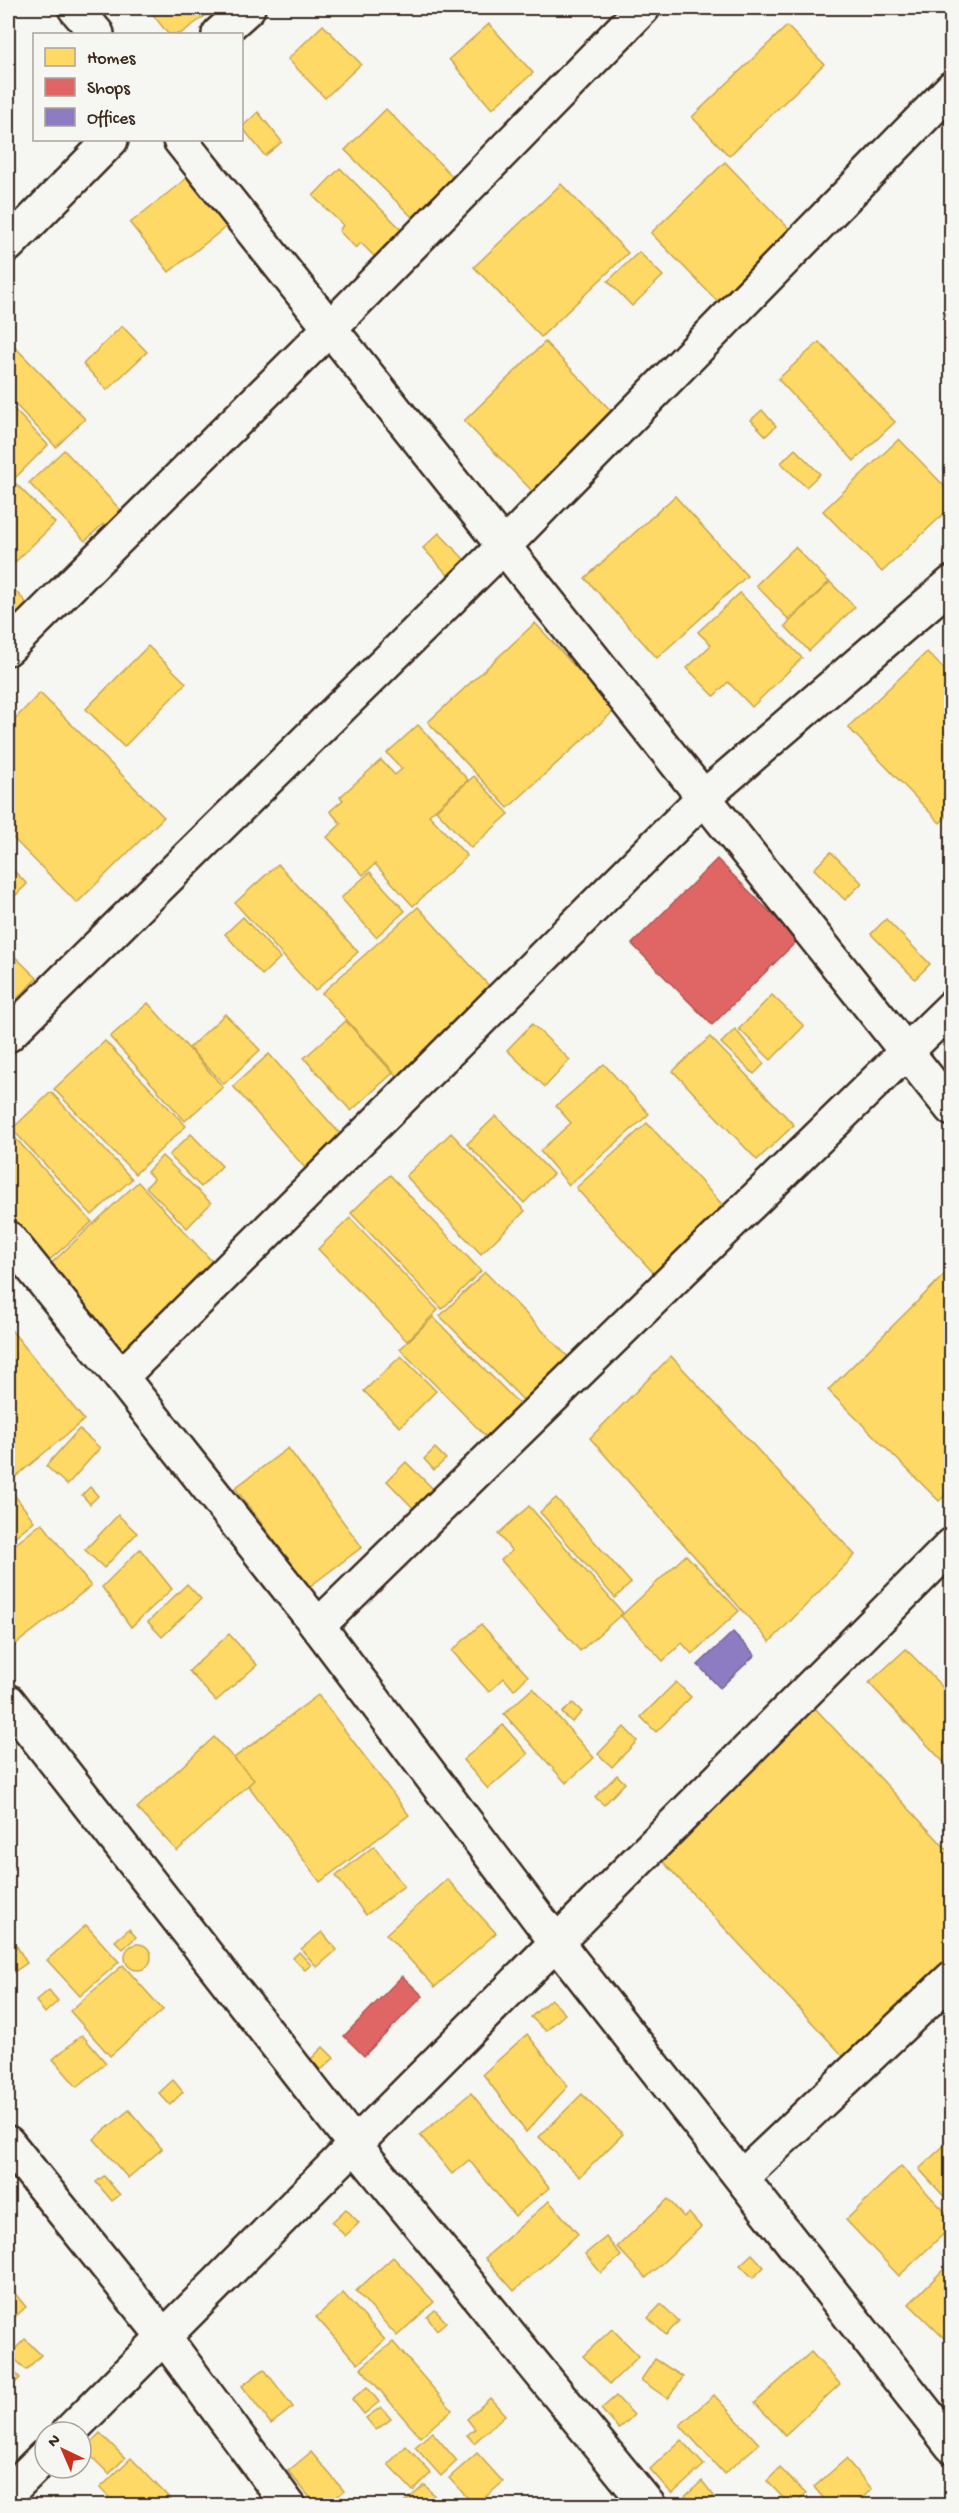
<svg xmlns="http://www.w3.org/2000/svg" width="959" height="2513" viewBox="0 0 959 2513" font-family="'Gochi Hand',sans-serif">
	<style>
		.homes { fill: #ffd966; stroke: #c4a450; stroke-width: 1.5 }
		.shops { fill: #e06666; stroke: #ae5450; stroke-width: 1.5 }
		.offices { fill: #8e7cc3; stroke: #756392; stroke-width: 1.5 }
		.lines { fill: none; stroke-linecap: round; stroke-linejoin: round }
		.street-casing { stroke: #3b2a1e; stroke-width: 38 }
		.secondary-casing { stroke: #3b2a1e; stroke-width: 38 }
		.street { stroke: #f6f6f2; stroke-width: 33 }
		.secondary { stroke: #f6f6f2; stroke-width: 33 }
	</style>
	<rect width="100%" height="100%" fill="#f6f6f2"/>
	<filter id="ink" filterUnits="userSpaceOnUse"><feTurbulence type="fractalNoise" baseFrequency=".0167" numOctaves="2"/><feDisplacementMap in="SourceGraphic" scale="12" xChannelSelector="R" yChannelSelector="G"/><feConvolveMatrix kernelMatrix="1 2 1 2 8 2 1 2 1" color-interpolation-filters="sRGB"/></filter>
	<g filter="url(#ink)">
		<g class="homes">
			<path d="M148,8H216L180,34H168Z"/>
			<path d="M489,24L533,73L492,109L449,59Z"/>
			<path d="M323,25L361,64L325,98L288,59Z"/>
			<path d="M787,26L824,64L729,156L692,117Z"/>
			<path d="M386,109L454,178L414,219L345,150Z"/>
			<path d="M258,112L282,142L265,156L242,127Z"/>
			<path d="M725,162L795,235L722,306L651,233Z"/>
			<path d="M340,168L402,230L375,257L361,243L356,248L339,231L343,225L313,196Z"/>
			<path d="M187,178L226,227L169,272L130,223Z"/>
			<path d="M561,184L628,253L541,337L474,267Z"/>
			<path d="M639,252L663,276L632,306L608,281Z"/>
			<path d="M122,326L147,352L107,390L83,364Z"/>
			<path d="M545,342L619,419L538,497L464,421Z"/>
			<path d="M819,342L895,422L854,461L778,379Z"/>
			<path d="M13,345L85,419L56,447L8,397V350Z"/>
			<path d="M8,403L48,445L8,485Z"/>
			<path d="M762,410L776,426L766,436L751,420Z"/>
			<path d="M899,439L952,494V506L882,572L823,511Z"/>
			<path d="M795,449L820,474L806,487L781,463Z"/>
			<path d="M64,450L130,520L114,535L103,524L85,541L29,483Z"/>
			<path d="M14,482L55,523L8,569V488Z"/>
			<path d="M675,496L747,576L657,658L585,578Z"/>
			<path d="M439,533L464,559L448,575L423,548Z"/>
			<path d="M795,547L829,582L789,620L756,585Z"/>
			<path d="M830,582L855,607L809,651L785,626Z"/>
			<path d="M8,583L34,611L8,636Z"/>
			<path d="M740,593L802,658L752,707L728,682L714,696L687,668L711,645L698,632Z"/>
			<path d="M535,623L615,710L508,808L428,722Z"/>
			<path d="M148,646L186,683L124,747L86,709Z"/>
			<path d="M927,652L952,677V811L940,823L848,727Z"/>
			<path d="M40,693L164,817L77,903L8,833V726Z"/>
			<path d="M418,725L468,780L429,815L467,856L413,906L375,864L363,875L327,837L341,824L330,811L343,800L340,797L381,760L395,775L402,769L387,753Z"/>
			<path d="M474,776L509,814L471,848L436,810Z"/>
			<path d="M831,852L862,883L845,900L814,869Z"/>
			<path d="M278,864L358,952L315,991L235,903Z"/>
			<path d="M12,869L27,884L14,897L8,891V874Z"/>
			<path d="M370,872L405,911L376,937L341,898Z"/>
			<path d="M418,907L499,997L404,1083L322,993Z"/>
			<path d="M243,917L280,958L262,975L225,934Z"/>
			<path d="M886,919L930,964L915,979L871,934Z"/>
			<path d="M8,950L37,978L9,1007L8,1005Z"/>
			<path d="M772,995L804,1026L771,1060L739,1029Z"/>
			<path d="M148,1003L223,1087L185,1121L110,1037Z"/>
			<path d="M225,1014L260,1050L224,1084L189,1048Z"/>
			<path d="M346,1021L393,1073L351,1111L304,1058Z"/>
			<path d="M532,1024L570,1060L545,1087L507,1050Z"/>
			<path d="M735,1029L764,1064L754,1074L721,1043Z"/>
			<path d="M710,1037L794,1125L757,1160L673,1071Z"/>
			<path d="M105,1041L186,1126L135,1174L54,1089Z"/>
			<path d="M269,1054L342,1136L306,1169L233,1086Z"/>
			<path d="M604,1064L649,1114L569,1185L540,1151L571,1123L556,1106Z"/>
			<path d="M51,1092L132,1179L92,1215L12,1129Z"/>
			<path d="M496,1116L553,1174L524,1203L467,1144Z"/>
			<path d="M647,1123L731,1214L659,1279L576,1188Z"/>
			<path d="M8,1130L92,1222L43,1266L8,1228Z"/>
			<path d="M451,1133L525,1211L481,1254L406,1176Z"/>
			<path d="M191,1134L222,1166L201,1187L169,1155Z"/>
			<path d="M162,1156L211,1203L187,1228L146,1187L154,1179L147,1172Z"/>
			<path d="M390,1175L481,1271L442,1309L351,1213Z"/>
			<path d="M138,1182L222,1272L127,1360L43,1271Z"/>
			<path d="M350,1218L438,1310L407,1341L318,1249Z"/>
			<path d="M952,1267V1489L939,1501L828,1390Z"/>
			<path d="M485,1272L576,1365L532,1409L440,1316Z"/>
			<path d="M433,1317L530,1415L497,1448L400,1349Z"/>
			<path d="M8,1326L84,1420L8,1483Z"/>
			<path d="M401,1356L436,1391L400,1427L364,1391Z"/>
			<path d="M671,1356L855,1555L770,1642L590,1438Z"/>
			<path d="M79,1429L100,1448L67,1485L46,1466Z"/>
			<path d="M288,1448L362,1547L309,1587L235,1488Z"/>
			<path d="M435,1448L446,1459L434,1470L424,1459Z"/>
			<path d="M406,1462L434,1490L414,1509L387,1481Z"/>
			<path d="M90,1487L98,1496L90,1504L82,1495Z"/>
			<path d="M10,1489L34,1521L8,1542V1491Z"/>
			<path d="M556,1498L631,1583L615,1598L540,1512Z"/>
			<path d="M529,1506L623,1613L580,1651L501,1560L512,1551L498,1534Z"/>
			<path d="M118,1515L137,1533L104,1568L85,1550Z"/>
			<path d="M42,1523L91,1586L8,1650V1550Z"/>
			<path d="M140,1549L172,1589L131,1627L102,1587Z"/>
			<path d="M686,1555L739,1611L692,1654L682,1643L663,1661L621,1616Z"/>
			<path d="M187,1584L201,1599L162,1637L148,1622Z"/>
			<path d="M481,1624L528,1676L514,1690L504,1678L489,1692L452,1651Z"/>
			<path d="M229,1634L257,1665L216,1701L189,1671Z"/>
			<path d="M906,1649L952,1697V1771L869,1683Z"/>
			<path d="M676,1682L691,1697L656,1732L641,1717Z"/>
			<path d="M533,1688L594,1758L566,1783L504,1714Z"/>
			<path d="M318,1695L409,1815L320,1882L230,1761Z"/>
			<path d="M573,1703L582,1712L572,1722L562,1713Z"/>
			<path d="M813,1706L952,1855V1957L844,2057L655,1853Z"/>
			<path d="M503,1725L528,1754L488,1789L463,1760Z"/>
			<path d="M624,1727L637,1741L612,1767L598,1754Z"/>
			<path d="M214,1737L254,1780L177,1851L137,1808Z"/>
			<path d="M617,1775L625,1783L604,1805L595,1797Z"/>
			<path d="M374,1846L404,1886L366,1915L336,1876Z"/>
			<path d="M447,1879L496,1933L435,1987L386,1934Z"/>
			<path d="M86,1925L119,1962L80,1996L47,1960Z"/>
			<path d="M129,1929L136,1937L123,1949L115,1941Z"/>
			<path d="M322,1932L337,1950L317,1967L301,1949Z"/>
			<circle cx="138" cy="1957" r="13"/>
			<path d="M16,1945L27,1963L8,1976V1951Z"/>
			<path d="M299,1952L311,1965L305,1970L293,1958Z"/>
			<path d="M123,1965L163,2010L110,2056L70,2011Z"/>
			<path d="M49,1990L58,2001L45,2013L36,2001Z"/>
			<path d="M551,1999L565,2014L546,2031L531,2017Z"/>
			<path d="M527,2034L568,2086L526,2132L483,2074Z"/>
			<path d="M82,2035L106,2063L77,2087L53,2059Z"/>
			<path d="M323,2047L334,2058L321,2070L311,2059Z"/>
			<path d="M173,2080L183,2092L170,2105L159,2093Z"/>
			<path d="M471,2093L549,2188L515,2216L469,2160L452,2174L420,2135Z"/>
			<path d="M582,2094L623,2134L580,2177L539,2137Z"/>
			<path d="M129,2110L162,2149L128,2178L94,2139Z"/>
			<path d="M952,2138V2205L919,2169Z"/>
			<path d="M901,2166L952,2219V2226L899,2276L846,2220Z"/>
			<path d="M104,2176L120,2195L112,2201L96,2182Z"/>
			<path d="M668,2199L684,2217L689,2213L701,2227L646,2278L617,2247Z"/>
			<path d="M549,2201L578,2234L514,2291L485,2258Z"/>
			<path d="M346,2209L359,2223L345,2236L332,2222Z"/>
			<path d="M606,2237L621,2256L601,2273L585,2254Z"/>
			<path d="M752,2254L764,2267L753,2278L740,2265Z"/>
			<path d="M393,2257L434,2302L397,2336L356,2291Z"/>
			<path d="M952,2261V2337L947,2341L909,2304Z"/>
			<path d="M8,2285L26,2307L8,2323Z"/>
			<path d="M343,2293L385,2340L358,2364L316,2317Z"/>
			<path d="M661,2304L679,2321L666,2335L648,2318Z"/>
			<path d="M435,2310L446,2322L437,2330L427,2317Z"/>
			<path d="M612,2329L639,2356L610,2384L583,2356Z"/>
			<path d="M25,2339L41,2355L26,2370L10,2354Z"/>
			<path d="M393,2342L452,2410L420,2437L361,2368Z"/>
			<path d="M811,2352L840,2384L785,2435L755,2403Z"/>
			<path d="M655,2359L683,2377L668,2399L641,2380Z"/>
			<path d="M8,2365L20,2378L8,2390Z"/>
			<path d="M264,2369L293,2407L271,2424L242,2386Z"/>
			<path d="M367,2387L379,2402L364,2414L352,2399Z"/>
			<path d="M714,2395L759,2444L724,2474L680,2425Z"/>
			<path d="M616,2396L634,2415L619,2429L601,2409Z"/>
			<path d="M490,2398L505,2415L474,2443L467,2435L475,2429L467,2419Z"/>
			<path d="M381,2407L391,2419L376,2430L366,2418Z"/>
			<path d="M432,2432L457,2461L441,2476L415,2447Z"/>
			<path d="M100,2433L125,2458L109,2474L84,2449Z"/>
			<path d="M681,2440L704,2465L672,2494L650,2469Z"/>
			<path d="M406,2446L431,2473L413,2491L388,2464Z"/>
			<path d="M311,2452L344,2491L326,2506H317L288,2471Z"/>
			<path d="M477,2453L503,2482L475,2506L449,2478Z"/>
			<path d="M131,2458L177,2506H117L100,2488Z"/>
			<path d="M846,2459L872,2489L853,2506H830L814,2487Z"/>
			<path d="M780,2468L806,2494L794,2506H791L767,2481Z"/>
			<path d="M702,2481L714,2496L704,2506H684L680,2501Z"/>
			<path d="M425,2485L443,2506H400Z"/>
		</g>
		<g class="shops">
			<path d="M717,859L798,940L712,1025L632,944Z"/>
			<path d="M402,1976L423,1996L364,2056L344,2036Z"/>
		</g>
		<path class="offices" d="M733,1632L755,1655L720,1688L698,1665Z"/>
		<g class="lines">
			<g class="street-casing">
				<g id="street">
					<path d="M75,8L97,34"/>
					<path d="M219,34L248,8"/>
					<path d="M180,140L952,1109"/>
					<path d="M8,245L111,140"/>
					<path d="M8,648L330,328L643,8"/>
					<path d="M8,1035L504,546L952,88"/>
					<path d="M8,1238L121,1377L318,1626L557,1943L952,2446"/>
					<path d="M121,1377L704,797L952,583"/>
					<path d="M318,1626L952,1007"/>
					<path d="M8,1701L355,2145L649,2506"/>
					<path d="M8,2143L164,2337L289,2506"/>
					<path d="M742,2177L952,1978"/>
				</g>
			</g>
			<g class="secondary-casing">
				<g id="secondary">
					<path d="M69,2432L952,1545"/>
					<path d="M8,2493L45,2456"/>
				</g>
			</g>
			<use href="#street" class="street"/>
			<use href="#secondary" class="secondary"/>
		</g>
	</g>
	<rect width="959" height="2513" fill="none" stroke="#f6f6f2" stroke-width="30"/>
	<rect x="15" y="15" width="929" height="2483" fill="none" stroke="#3b2a1e" stroke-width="2" filter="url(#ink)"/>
	<rect x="33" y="33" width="210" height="108" fill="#f6f6f2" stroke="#aba49d" stroke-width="1.5"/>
	<rect x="45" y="48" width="30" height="18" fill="#ffd966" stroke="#aba49d" stroke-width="1.5"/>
	<text x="87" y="63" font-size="18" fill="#3b2a1e">Homes</text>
	<rect x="45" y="78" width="30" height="18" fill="#e06666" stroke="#aba49d" stroke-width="1.5"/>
	<text x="87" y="93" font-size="18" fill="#3b2a1e">Shops</text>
	<rect x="45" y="108" width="30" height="18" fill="#8e7cc3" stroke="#aba49d" stroke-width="1.5"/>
	<text x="87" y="123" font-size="18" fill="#3b2a1e">Offices</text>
	<g transform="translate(63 2450) rotate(316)"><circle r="28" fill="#f6f6f2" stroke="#aba49d" stroke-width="1.5"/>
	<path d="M0-4.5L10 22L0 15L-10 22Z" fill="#c8321e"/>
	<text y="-9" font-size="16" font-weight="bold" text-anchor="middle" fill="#3b2a1e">N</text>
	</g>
</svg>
